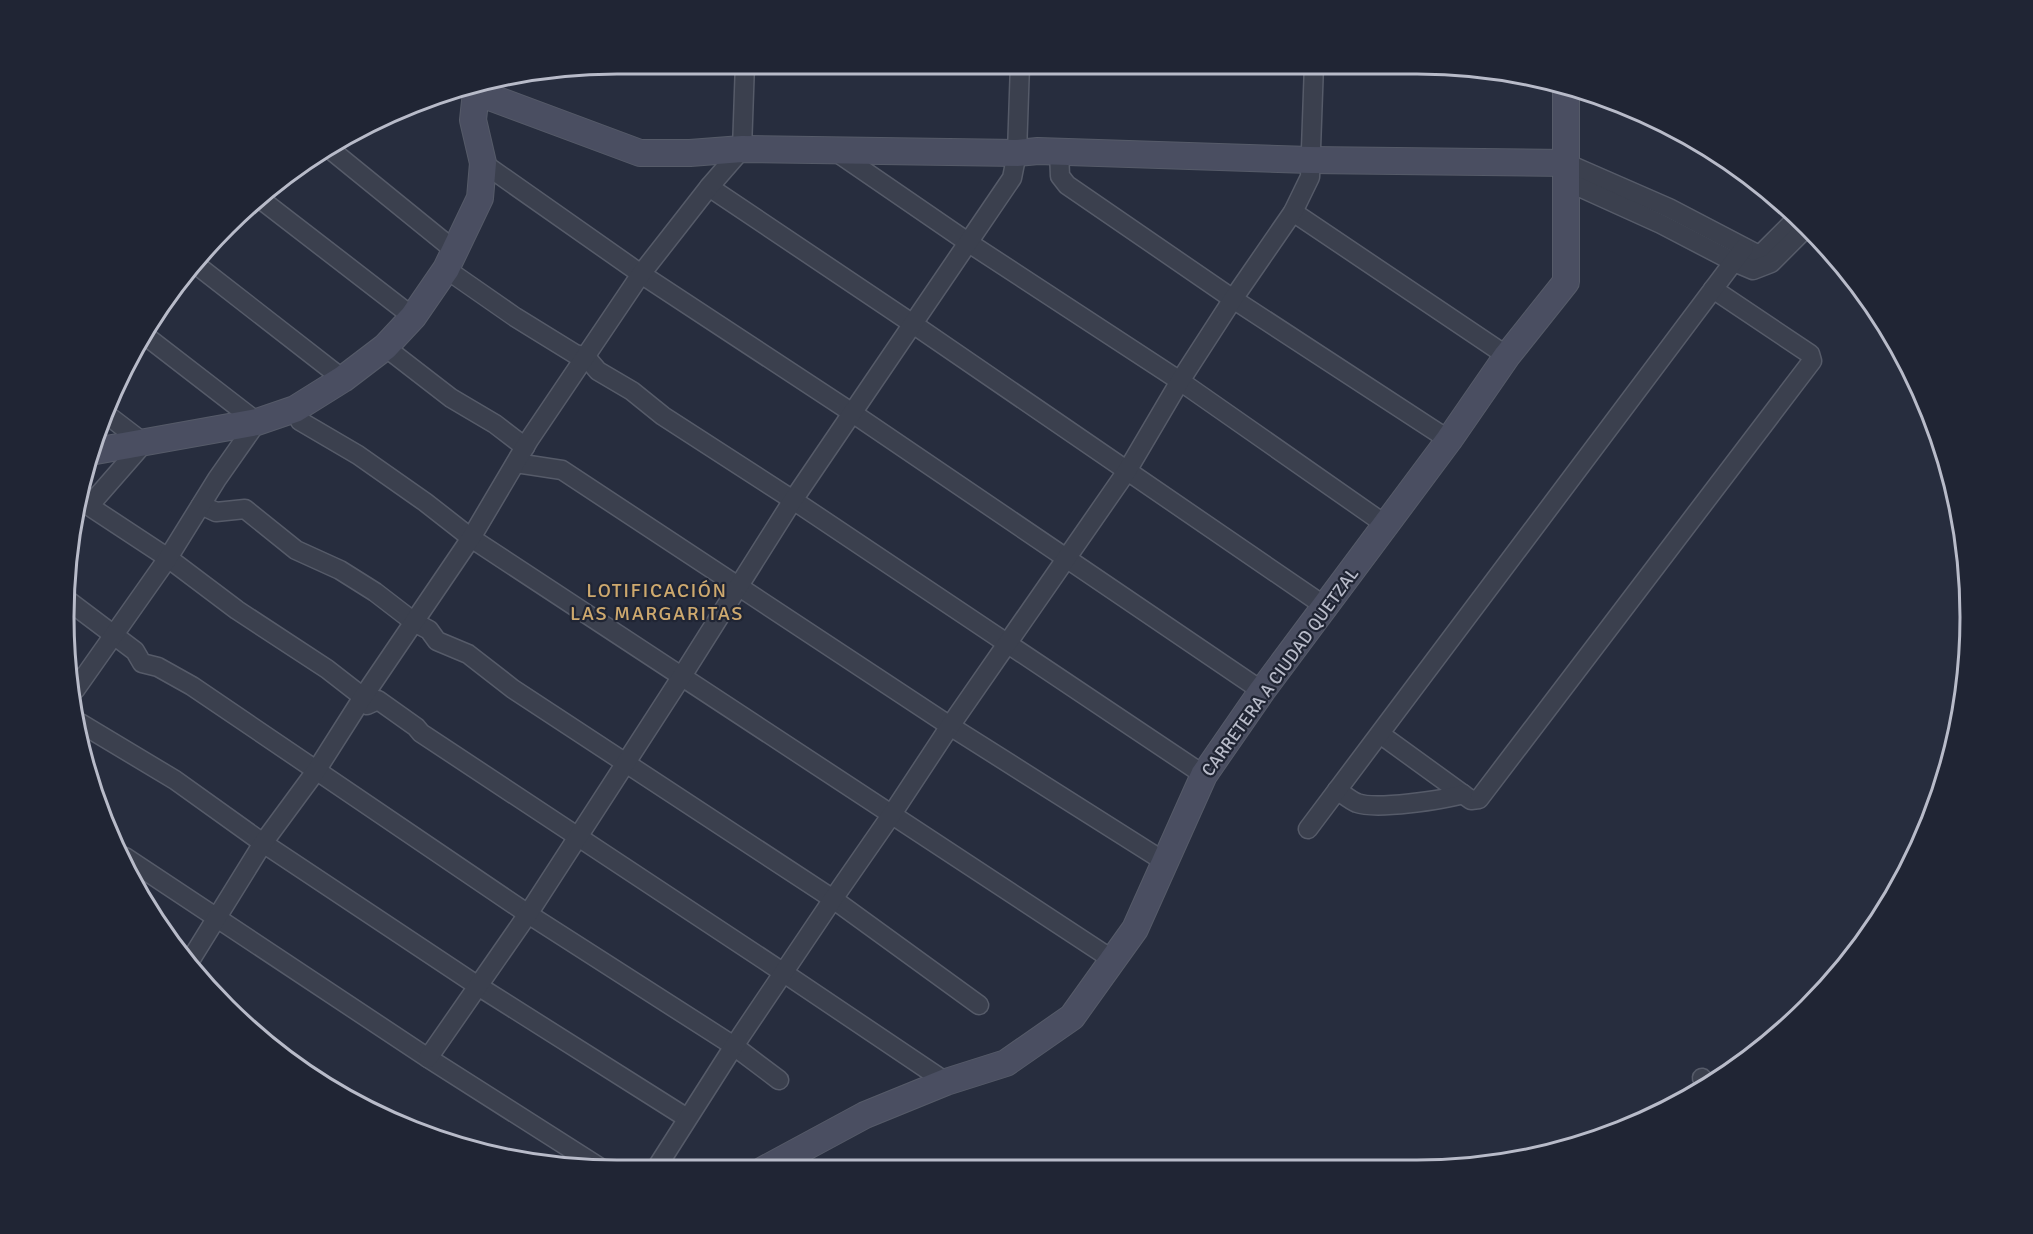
<svg xmlns="http://www.w3.org/2000/svg" width="2033" height="1234" viewBox="0 0 2033 1234" font-family="Signika,sans-serif">
	<style>
		.lines { fill: none; stroke-linecap: round; stroke-linejoin: round }
		.street-casing { stroke: #565b69; stroke-width: 21 }
		.secondary-casing { stroke: #565b69; stroke-width: 28 }
		.street { stroke: #3b404e; stroke-width: 18 }
		.secondary { stroke: #4a4e61; stroke-width: 26 }
		.labels { text-anchor: middle; stroke-width: 4.5; stroke-linejoin: round; paint-order: stroke }
		.street-label { font-size: 18px; fill: #b8bbc9; stroke: #202534 }
		.neighbourhood-label { font-size: 20px; letter-spacing: 1.5px; fill: #cea96e; stroke: #202534 }
		.rim { fill: none; stroke: #b8bbc9; stroke-width: 3 }
	</style>
	<rect width="100%" height="100%" fill="#272d3e"/>
	<g class="lines">
		<g class="street-casing">
			<g id="street">
				<path d="M331,150L454,250"/>
				<path d="M835,151L969,243L1180,381L1386,525"/>
				<path d="M1059,151L1060,176L1067,185L1233,299L1449,440"/>
				<path d="M483,163L641,274L851,412L1262,691"/>
				<path d="M1566,163L1669,208L1757,254L1763,252L1798,217"/>
				<path d="M1566,181L1661,224L1734,262L1753,270L1771,263L1808,226"/>
				<path d="M709,187L913,324L1326,607"/>
				<path d="M259,198L413,317"/>
				<path d="M1293,212L1507,356"/>
				<path d="M194,263L343,379"/>
				<path d="M446,269L515,317L575,354L586,357L598,371L632,391L663,416L793,500L1204,775"/>
				<path d="M385,347L451,398L495,424L525,447"/>
				<path d="M295,409L300,421L358,455L425,502L471,538L1113,960"/>
				<path d="M106,414L144,443L89,506L168,558L237,610L327,669L363,697L367,705L378,700L416,727L421,733L784,973L946,1082"/>
				<path d="M516,463L562,470L950,726L1165,862"/>
				<path d="M201,505L216,512L245,509L296,550L340,570L375,592L414,622L429,630L437,641L468,654L513,689L833,899L979,1005"/>
				<path d="M66,599L135,651L142,663L158,667L192,686L528,914L734,1046L779,1080"/>
				<path d="M75,690L168,558L217,479L257,422L147,337"/>
				<path d="M80,723L175,780L263,843L478,986L687,1118"/>
				<path d="M1380,734L1471,800L1479,799L1812,361L1810,354L1713,289"/>
				<path d="M1337,790C1343,794 1350,800 1357,803C1376,810 1443,800 1463,794"/>
				<path d="M1308,829L1744,248"/>
				<path d="M125,857L428,1058L604,1170"/>
				<path d="M188,964L263,843L316,771L363,697L471,538L529,440L641,274L709,187L742,149L745,63"/>
				<path d="M428,1058L528,914L682,676L793,500L1012,178L1017,153L1020,64"/>
				<path d="M1702,1078L1708,1086"/>
				<path d="M655,1170L734,1046L833,899L892,814L950,726L1127,471L1180,381L1233,299L1293,212L1310,177L1314,64"/>
			</g>
		</g>
		<g class="secondary-casing">
			<g id="secondary">
				<path d="M90,452L257,422L295,409L343,379L385,347L413,317L446,269L480,198L483,163L473,120L476,92L640,153H690L742,149L1017,153L1038,151L1310,160L1566,163"/>
				<path d="M763,1170L865,1115L946,1082L1006,1063L1072,1017L1135,929L1204,775L1262,691L1449,440L1507,356L1566,282V87"/>
			</g>
		</g>
		<use href="#street" class="street"/>
		<use href="#secondary" class="secondary"/>
	</g>
	<g class="labels">
		<g class="street-label">
			<text transform="translate(1280 672) rotate(-54)" y="6">CARRETERA A CIUDAD QUETZAL</text>
		</g>
		<g class="neighbourhood-label">
			<text x="657" y="597">LOTIFICACIÓN<tspan x="657" dy="23">LAS MARGARITAS</tspan></text>
		</g>
	</g>
	<path d="M0 0H2033V1234H0ZM617 74H1417A543 543 0 0 1 1960 617V617A543 543 0 0 1 1417 1160H617A543 543 0 0 1 74 617V617A543 543 0 0 1 617 74Z" fill="#202534" fill-rule="evenodd"/>
	<path class="rim" d="M617 74H1417A543 543 0 0 1 1960 617V617A543 543 0 0 1 1417 1160H617A543 543 0 0 1 74 617V617A543 543 0 0 1 617 74Z"/>
</svg>
